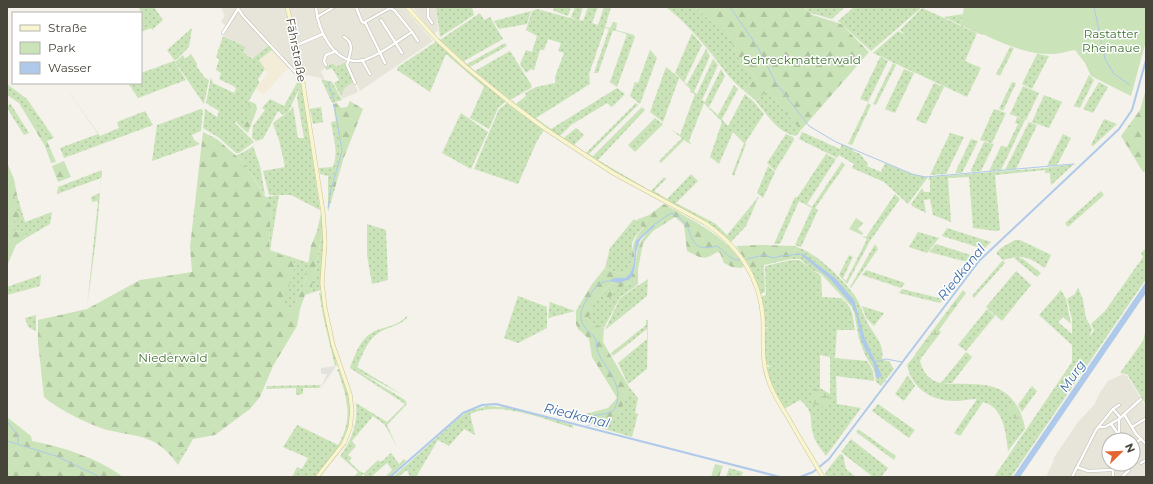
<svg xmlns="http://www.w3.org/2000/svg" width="1153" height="484" viewBox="0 0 1153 484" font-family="Montserrat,sans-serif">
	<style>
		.residential { fill: #e7e5da; fill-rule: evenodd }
		.commercial { fill: #f3ecd9 }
		.grass { fill: url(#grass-dots); fill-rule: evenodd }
		.forest { fill: url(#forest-firs); fill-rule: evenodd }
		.wetland { fill: url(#wetland-marsh) }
		.park { fill: #cae3b8 }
		.parking { fill: #e3e2df }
		.water { fill: #aec9e9 }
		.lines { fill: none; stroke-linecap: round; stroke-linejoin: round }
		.stream { stroke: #aec9e9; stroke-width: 1 }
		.canal { stroke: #aec9e9; stroke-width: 2 }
		.street-casing { stroke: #bebbae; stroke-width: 3.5 }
		.secondary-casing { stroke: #cbc69d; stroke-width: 4.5 }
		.street { stroke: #fff; stroke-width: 2.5 }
		.secondary { stroke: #f9f5cf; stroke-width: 3.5 }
		.labels { text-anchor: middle; stroke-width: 3; stroke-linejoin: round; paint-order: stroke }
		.park-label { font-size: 12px; fill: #417432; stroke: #fff }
		.street-label { font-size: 12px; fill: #474439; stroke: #fff }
		.water-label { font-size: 13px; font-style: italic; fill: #3d6ca9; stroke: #fff }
	</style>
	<defs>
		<pattern id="grass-dots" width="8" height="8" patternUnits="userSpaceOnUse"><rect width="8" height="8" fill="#cae3b8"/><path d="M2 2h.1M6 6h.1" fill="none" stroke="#afc49f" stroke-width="1.8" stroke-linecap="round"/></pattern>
		<pattern id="forest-firs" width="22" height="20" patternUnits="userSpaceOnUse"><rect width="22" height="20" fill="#cae3b8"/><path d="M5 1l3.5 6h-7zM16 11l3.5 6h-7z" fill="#afc49f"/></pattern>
		<pattern id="wetland-marsh" width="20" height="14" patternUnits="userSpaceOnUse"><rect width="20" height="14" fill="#cae3b8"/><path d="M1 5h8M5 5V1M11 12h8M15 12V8" fill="none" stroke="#afc49f"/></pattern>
	</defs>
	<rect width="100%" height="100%" fill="#f4f2eb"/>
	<g class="residential">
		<path d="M221,7H403L433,41L360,91L345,62L336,67L325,68L321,72L325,79L297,73L272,43L252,59L243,52L246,47L224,36L227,28L221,21L225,16Z"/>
		<path d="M412,7H436L438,31L434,34Z"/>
		<path d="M354,82L358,92L342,99L341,96L345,88Z"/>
		<path d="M1123,374L1127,376L1146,407V477H1046L1054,460L1053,459L1078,422L1095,404L1099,394L1108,381ZM1109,440H1133V464H1109Z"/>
	</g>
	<path class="commercial" d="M273,49L289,67L263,95L255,88L268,74L259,60Z"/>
	<g class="grass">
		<path d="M138,7H154L163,20L152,30L151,28L141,32V15L143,14Z"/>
		<path d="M436,7H472L474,15L440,37Z"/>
		<path d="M553,7H571L568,16L554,11Z"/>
		<path d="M575,7H583L579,20L583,21L588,7H598L592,23L598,25L604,7H611L605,27L610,28L613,22L617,23L616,30L634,35L635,37L617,87L610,82L627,34L613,30L598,73H594L609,29L605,28L589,74L590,84L536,118L551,129L617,88L625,94L612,107L607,103L571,125L560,136L564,138L576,128L584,135L574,145L586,153L636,103L638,105L589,154L593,156L642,107L645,110L598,160L651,191L664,177L666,179L654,191L667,199L691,174L698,181L676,203L716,224L727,235L759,196L746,226L731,242L716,229L606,167L549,130L511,102L512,100L516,104L526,96L525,93L536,87L555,83V77L564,53L558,51L561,43L548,39L544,50H540L534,70L531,69L526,73L520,64L526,50L532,52L537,36L526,30L532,11L537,9L578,20L571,17Z"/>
		<path d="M666,7H695L710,21L713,18L726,30L737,56L756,78L743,90C731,80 723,69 714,57C699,38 684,21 666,7Z"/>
		<path d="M804,7H845L832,19L811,13Z"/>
		<path d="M854,7H919L920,9L871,51L838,21Z"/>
		<path d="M922,8L977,33L965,61L981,68L967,97L873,53L898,31L906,35L900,30Z"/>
		<path d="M531,11L527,24L499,29L494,21Z"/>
		<path d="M480,13L484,20L490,17L503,39L464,61L467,64L505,43L507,46L470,67L475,71L510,51L532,86L531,88L510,100L474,71L440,40Z"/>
		<path d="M963,14L961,22L984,33L982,35L944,17Z"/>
		<path d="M192,28L189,47L175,61L167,50Z"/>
		<path d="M692,33L702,45L684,82L687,84L706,49L710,56L694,92L697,94L713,59L718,65L702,100L705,102L721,69L725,76L709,107L718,115L734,85L738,89L722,119L728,126L745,94L754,102L764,114L745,143L746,144L734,176L732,174L744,143L733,132L719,164L710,157L722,122L704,103L689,141L692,145L684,140L661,163L659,161L682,138L670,129L680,135L695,94L690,92L691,90L675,73Z"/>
		<path d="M223,36L246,47L243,52L252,59L269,45L273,49L259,60L265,69L258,79L259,83L247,104L253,107L243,129L235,121V123L254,142L239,153H236L218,137L203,128L205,109L217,117L219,111L206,103L211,77L213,83L234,93L236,89L235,87L219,79L221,73L216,70L219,59L216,57Z"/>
		<path d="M437,41L506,101L498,108L489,129L470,118L484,87L446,54L430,92L397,70L398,67Z"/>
		<path d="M1010,47L1014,48L1000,76L996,74Z"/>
		<path d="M650,50L657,58L640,104L630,96L635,82L638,83Z"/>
		<path d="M191,54L197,64V67L205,78L209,80L204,104L175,62L183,55L185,59Z"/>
		<path d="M1037,54L1049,56L1032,89L1022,84Z"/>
		<path d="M880,57L888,61L868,102L860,99Z"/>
		<path d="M174,61L186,80L138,98L128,83H141V73Z"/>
		<path d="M345,62L346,67L354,82L345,88L341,96L334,83L339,80L332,68L327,70L325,68L333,63L336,67Z"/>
		<path d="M893,63L896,65L876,105L873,104Z"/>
		<path d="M666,67L679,78L663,122L650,112Z"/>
		<path d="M904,69L914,73L895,113L885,109Z"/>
		<path d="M1089,75L1094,80L1080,108L1074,106Z"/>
		<path d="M296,77L301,80L302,84L320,210L291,195H269L263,171L285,167L279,140L273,124C280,115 286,117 293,106L298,138H304L297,97L300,87L288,112L283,115L278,111L263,139L256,141L252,138L253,126L265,110L262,108L270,99L284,106L298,81Z"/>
		<path d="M321,79L332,82L342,100L332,103Z"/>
		<path d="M1012,82L1016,83L1003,111L999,109Z"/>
		<path d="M1099,82L1108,87L1093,113L1083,109Z"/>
		<path d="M63,83L100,136L119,128L117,122L145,111L153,125L64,158L60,148L98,134Z"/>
		<path d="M934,83L944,87L926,124L916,120Z"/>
		<path d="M7,84L27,99L54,138L47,141L23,104L19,103L7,95Z"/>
		<path d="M1023,86L1039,93L1026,120L1010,114Z"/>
		<path d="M767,91L801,130L796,136C778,133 767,115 756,101Z"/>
		<path d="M1044,95L1062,102L1049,128L1032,122Z"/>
		<path d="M10,103L29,133L24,135L7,108Z"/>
		<path d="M507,103L544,130L537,141L518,184L474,169L499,109Z"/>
		<path d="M868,103L871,105L852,145L848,144Z"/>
		<path d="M321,107L323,122L313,124L310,109Z"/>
		<path d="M201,109L203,110L201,131L192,135L194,140L200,144L152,161L157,125Z"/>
		<path d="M994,109L1006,113L992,143L980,140Z"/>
		<path d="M461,113L488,132L471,169L442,153Z"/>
		<path d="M1017,117L1025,120L1001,170L989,171L1001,146L1007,147L1018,124L1015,123Z"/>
		<path d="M655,118L663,124L635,152L628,145Z"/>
		<path d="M1104,119L1117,124L1093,146L1091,145Z"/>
		<path d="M336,121L341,151L331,187L335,188L328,212V176L320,174L319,168L333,167C339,153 333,136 331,122Z"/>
		<path d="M1029,122L1037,125L1016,169L1005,170Z"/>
		<path d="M802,132L840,149L842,144L853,149V151L860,154L868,164L867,166L881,172L885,163L911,174L928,177L908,204L884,182L852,168L854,164L839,155L837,158L799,139Z"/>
		<path d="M950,133L964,137L946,174L930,175Z"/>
		<path d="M786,134L793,137L794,140L775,171L767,163Z"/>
		<path d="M1063,134L1071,138L1057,165L1047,166Z"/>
		<path d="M971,139L978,141L962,173H955Z"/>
		<path d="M261,141L253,146L260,166L265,195L242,161L236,155C244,154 253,145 261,141Z"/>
		<path d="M984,142L994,144L981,171L972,172L971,170Z"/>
		<path d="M104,147L96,239L87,307L98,201L92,202L91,197L100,193L101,178L57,194L58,187L102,170Z"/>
		<path d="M826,154L836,159L807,204L812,207L842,162L845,165L815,208L818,210L801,247L795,245L812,208L799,201L780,244H774L795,197L797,198Z"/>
		<path d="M1074,164L1051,185L1050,173H1045V170L995,175L1000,230L996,231L973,228L969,177L948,178L951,222L933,215L930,199L924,200L926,213L912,206L911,204L922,188L924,192H930V180H928L930,177L1045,168Z"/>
		<path d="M768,166L775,172L763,198L757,193Z"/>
		<path d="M1101,191L1104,195L1068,227L1065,223Z"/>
		<path d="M895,194L900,199L870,241L847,284L839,275L849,255L853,257L843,278L846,281L867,239L861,236L866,237Z"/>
		<path d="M17,195L25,222L52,212L50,224L26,238L25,232L14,231L13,197Z"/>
		<path d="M279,195L270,250L309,263L306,278L293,309L282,305L295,266L293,259L269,251L271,205L266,197Z"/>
		<path d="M321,213L324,235L321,290L311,293L322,233L317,231Z"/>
		<path d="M634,219L644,226L635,237L632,243V262L627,273L621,274L605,268L610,248Z"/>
		<path d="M367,224L386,230L388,280L372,284L367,255Z"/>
		<path d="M947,228L991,242L984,249L942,236Z"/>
		<path d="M918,232L939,238L927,253L909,247Z"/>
		<path d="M1015,240H1020L1051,255L1045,268C1028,257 1023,254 1003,260L996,253L1001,248Z"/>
		<path d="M875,244L878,249L851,288L850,287Z"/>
		<path d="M936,244L977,257L971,263L929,252Z"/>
		<path d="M797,247C815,252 844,280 855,296C861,305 863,315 868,324C875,336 885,345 882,360L889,361L894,369L881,386L876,382L874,370L865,355L859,339L854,312L851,306L821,274L811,269L800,259H791Z"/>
		<path d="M1146,248V279L1011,477H994L1072,362V319L1067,299L1075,294L1078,287L1083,300L1086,318L1092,329L1089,338L1094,330L1091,324L1105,311L1143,257L1141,253Z"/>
		<path d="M1017,257L1023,259L1041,273L1037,277L1014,258Z"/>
		<path d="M792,260H799L821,276L822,297L841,298C854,309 852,313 855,330H837L835,358L867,361L873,371L874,381L836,376L837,404L861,408L826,456C821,449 815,442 813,434C809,418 815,413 800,400L784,409L773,388L766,367H771L766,364L765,361L764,329L768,328L764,326L761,299L763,296L766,295L765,266ZM820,355L830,357V394L820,388Z"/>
		<path d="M1003,260L1005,263L974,298L972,296Z"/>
		<path d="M764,265L765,292L761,294L751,270Z"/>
		<path d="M866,270L905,283L901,288L862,275Z"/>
		<path d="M1016,271L1031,285L1002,321L986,307Z"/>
		<path d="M41,275L40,286L7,295V287Z"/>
		<path d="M648,279L647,296L605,330L620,298Z"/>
		<path d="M632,282L635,287L620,297L604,328L587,322C590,306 600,293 612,283L616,284L608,298L620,287Z"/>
		<path d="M902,289L943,299L940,303L899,293Z"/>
		<path d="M1061,290L1066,299L1071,324L1063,317L1058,322L1072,334V345L1039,315Z"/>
		<path d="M319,293H322L337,366H335L324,320Z"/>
		<path d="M518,296L547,307V328L518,343L504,338Z"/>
		<path d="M550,302L575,311L548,318Z"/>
		<path d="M862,306L884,313L874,326L866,318Z"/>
		<path d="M987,309L995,316L966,351L958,345Z"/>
		<path d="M36,315V331L28,327L25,318Z"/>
		<path d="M407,316V318C398,327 386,327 377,334C367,341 362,356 357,367L403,395L356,370L405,400L407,404L387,425L397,447L385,425L373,416L352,441L356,446L348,455L352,458L349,461L359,471L364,473L378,460L381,462L391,453L399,464L404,459L406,461L389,477H385L392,470L387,463L371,477H366L363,474L360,477H354L358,472L340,456C352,440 358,423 356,403L387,422L405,404L350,368C354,357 360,339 373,332C385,326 397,327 407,316Z"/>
		<path d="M646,320H648L647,369L628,384L618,363L647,339V329L613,356L611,353L646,325Z"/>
		<path d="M1146,329V405L1127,374L1120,373L1143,341Z"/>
		<path d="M966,352L972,357L952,383H942C973,386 1003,377 1020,411L1014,404L1020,426L1024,423L1025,429L1008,451C1006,434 1004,407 983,402L960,436L954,433L977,399C969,399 962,401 955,401C932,401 912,389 907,365L916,354L922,357L920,361C923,372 929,381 941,383Z"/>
		<path d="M339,369C365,417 345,441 315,477H292L297,467L302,469L308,458L283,447L297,425L338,445C354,419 347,398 338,371H336Z"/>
		<path d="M908,375L915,386L904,401L895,394Z"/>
		<path d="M321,385L319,388H303V394L296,395V388L266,389L267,386Z"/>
		<path d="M1032,386L1037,391L1022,412L1018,405Z"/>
		<path d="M629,387L638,398L635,413L638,414L632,437L594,426V424L613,414L620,415Z"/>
		<path d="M878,404L915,430L909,438L872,411Z"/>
		<path d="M487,406L512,408L573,425V428C543,419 500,400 470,414L475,435L464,429L449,446L438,440L416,477H410L407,470L398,477H393L460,417L469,411Z"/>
		<path d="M858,429L896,456L894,460L856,432Z"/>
		<path d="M851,439L888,468L881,477H873L841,452Z"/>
		<path d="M189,446L178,465L172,457Z"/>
		<path d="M840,454L843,455L846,469L856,477H827L825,473Z"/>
		<path d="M729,468L743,472L741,477H726Z"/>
	</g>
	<g class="forest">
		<path d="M695,7H803L813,15L841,24L869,52L801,130L767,91L756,101L743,90L756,78L737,56L726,30L713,19L711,22Z"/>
		<path d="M1146,89V171L1143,172L1121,136L1140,110Z"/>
		<path d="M249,101L256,104L257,109L248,133L243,129L253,107L247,104Z"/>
		<path d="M350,101L363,109L343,160L335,188L331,187L341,151L333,104L337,103L341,108L347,107Z"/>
		<path d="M19,103H23L47,141L56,162L51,163L45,146Z"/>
		<path d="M203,132L217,139L242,161L271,205L269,251L293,259L295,266L283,305L293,309L306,278L311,246L317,231L322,232L311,293L305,295L300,309L297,326L273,366L260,397L250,409L215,435L193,439L189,446L172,457C153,435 138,437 112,431C95,428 57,409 44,397L38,342V320L87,309L140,280L192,272L190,247Z"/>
		<path d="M64,161L71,177L58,182L52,166Z"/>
		<path d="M8,165L14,179L17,195L13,197L20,218L14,220V231L25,232L26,238L16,245L7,266Z"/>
		<path d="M664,204C694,222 725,234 744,266L742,268L732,267L724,263L720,253L717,252C704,261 701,258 687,251L684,225L675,217L653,231L643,243L638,269V284L635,287L631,282L621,287L608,299L605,295L615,284L612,283C600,293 590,306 588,322L604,328L603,342L629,387L620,415H613L609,421H599L594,424L585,422L582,415L608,408L617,398L592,357L589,339L578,329L576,324V311L592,284L605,268L621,274L627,273C636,252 627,246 644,227L636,220L649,215ZM653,225L638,245L635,269L625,281L618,278H625C637,270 633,253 636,241Z"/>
		<path d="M856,218L863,223L858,229L863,233L862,235L849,229Z"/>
		<path d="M760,245L794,246L797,247L791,259L764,265L752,270L736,246Z"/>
		<path d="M7,417L31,436L32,441C63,447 98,458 123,477H7Z"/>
		<path d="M715,464L723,466L719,477H711Z"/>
	</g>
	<g class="wetland">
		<path d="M963,290L966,293L939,330L941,332L922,357L915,354Z"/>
		<path d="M814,388L830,395L828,408L813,404L811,394Z"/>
		<path d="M1014,404L1020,411L1024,423L1020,426L1011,415L1008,408Z"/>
	</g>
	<path class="park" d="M964,7H1146V41L1131,96L1091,76L1085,63L1075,50C1067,51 1060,54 1053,54C1021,55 990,37 961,24Z"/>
	<path class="parking" d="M335,366V368L320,389L327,374H321V368Z"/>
	<g class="water">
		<path d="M654,224L655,226C650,231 640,237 638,245C634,257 638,268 630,279L619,283L609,281L614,278H625C637,270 633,253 636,241Z"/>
		<path d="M802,253L835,278L854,300L865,339L882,376L877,379L873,362L865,349L861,339L857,318L852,305L830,279L801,255Z"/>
		<path d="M1146,282V293L1135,309L1020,477H1013Z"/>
	</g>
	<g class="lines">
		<g class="stream">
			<path d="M730,7L757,46L776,83L809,126L836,142L912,174L925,177L1074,164"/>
			<path d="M1094,7L1105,59L1114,74L1130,85"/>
			<path d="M328,82L334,101"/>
			<path d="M328,208L331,189L342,151L334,104"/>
			<path d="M655,224L671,213C701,224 680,255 717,246C725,251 730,261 740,260"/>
			<path d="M747,259L764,255L773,258L781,256L800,254"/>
			<path d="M875,362L886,359L902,362"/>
			<path d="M885,381L887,382"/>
			<path d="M7,421L18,436V443"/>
			<path d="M587,426L591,424V416L609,413L614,410C626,385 607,373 598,352C596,348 597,343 596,340C593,334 587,331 584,326C576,314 585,302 592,292C596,286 601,281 609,281"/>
			<path d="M7,441L56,456L100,477"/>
		</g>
		<g class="canal">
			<path d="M390,477L463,413L482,405L496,404L780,477"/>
			<path d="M800,477L813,472L829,459L979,261L1119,129L1132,110L1146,60"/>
		</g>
		<g class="street-casing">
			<g id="street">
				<path d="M237,7L243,16L295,72L302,75"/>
				<path d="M316,7C317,30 335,67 364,60C381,55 397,41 412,32L394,10L390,8L365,22L385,63"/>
				<path d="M356,7L362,22L365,23"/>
				<path d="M428,7V17L432,23"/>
				<path d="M317,17L334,7"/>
				<path d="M381,20L402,53"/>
				<path d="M412,32L418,41"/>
				<path d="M223,33L238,9"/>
				<path d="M344,37C356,44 349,55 347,65L355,83"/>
				<path d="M297,45L323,34"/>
				<path d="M362,60L370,74"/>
				<path d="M326,65L324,61L326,55L336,51"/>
				<path d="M1119,405L1113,409L1120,417"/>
				<path d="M1124,414L1136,434L1146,444"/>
				<path d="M1111,424L1118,434"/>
				<path d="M1098,427H1105L1119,419"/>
				<path d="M1132,427L1145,419"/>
				<path d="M1119,440V419L1141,399"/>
				<path d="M1133,445L1141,439"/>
				<path d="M1105,450L1109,447"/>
				<path d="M1141,463L1146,460"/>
				<path d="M1077,467L1088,471L1112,470"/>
				<path d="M1072,477L1096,430L1113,409"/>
				<path d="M1113,477V464"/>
				<path d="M1122,477L1129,470"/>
			</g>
		</g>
		<g class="secondary-casing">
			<g id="secondary">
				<path d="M287,7L297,45L323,212L325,242L322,283L325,308L333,345L350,394L352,411L350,428L344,443L317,477"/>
				<path d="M407,7L437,40L465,66L509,102L544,128L613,173L705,223C738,245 760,278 763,318C764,339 761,359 768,379C772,393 781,406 789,419C800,439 812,458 823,477"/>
			</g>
		</g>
		<use href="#street" class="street"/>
		<use href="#secondary" class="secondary"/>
	</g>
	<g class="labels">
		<g class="park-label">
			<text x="1111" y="38">Rastatter<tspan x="1111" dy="14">Rheinaue</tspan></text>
			<text x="802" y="64">Schreckmatterwald</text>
			<text x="173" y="362">Niederwald</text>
		</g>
		<g class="street-label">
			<text transform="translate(296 50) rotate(79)" y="4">Fährstraße</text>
		</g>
		<g class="water-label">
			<text transform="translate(961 272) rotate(-51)" y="5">Riedkanal</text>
			<text transform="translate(1072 376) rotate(-56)" y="5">Murg</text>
			<text transform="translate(577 415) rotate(14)" y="5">Riedkanal</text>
		</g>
	</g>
	<rect width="1153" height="484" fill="none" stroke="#474439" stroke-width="16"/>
	<rect x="12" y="12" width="130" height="72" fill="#ffffff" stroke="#b5b4b0"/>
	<rect x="20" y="25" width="20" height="6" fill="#f9f5cf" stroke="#b5b4b0"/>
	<text x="48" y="32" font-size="12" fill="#474439">Straße</text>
	<rect x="20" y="42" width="20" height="12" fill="#cae3b8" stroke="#b5b4b0"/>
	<text x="48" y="52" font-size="12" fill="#474439">Park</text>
	<rect x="20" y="62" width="20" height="12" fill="#aec9e9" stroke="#b5b4b0"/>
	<text x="48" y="72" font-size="12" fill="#474439">Wasser</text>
	<g transform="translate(1121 452) rotate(67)"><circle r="19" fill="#ffffff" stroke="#b5b4b0"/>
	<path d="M0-3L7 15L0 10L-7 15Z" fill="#e46632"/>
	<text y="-6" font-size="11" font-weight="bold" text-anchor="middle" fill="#474439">N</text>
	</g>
</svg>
